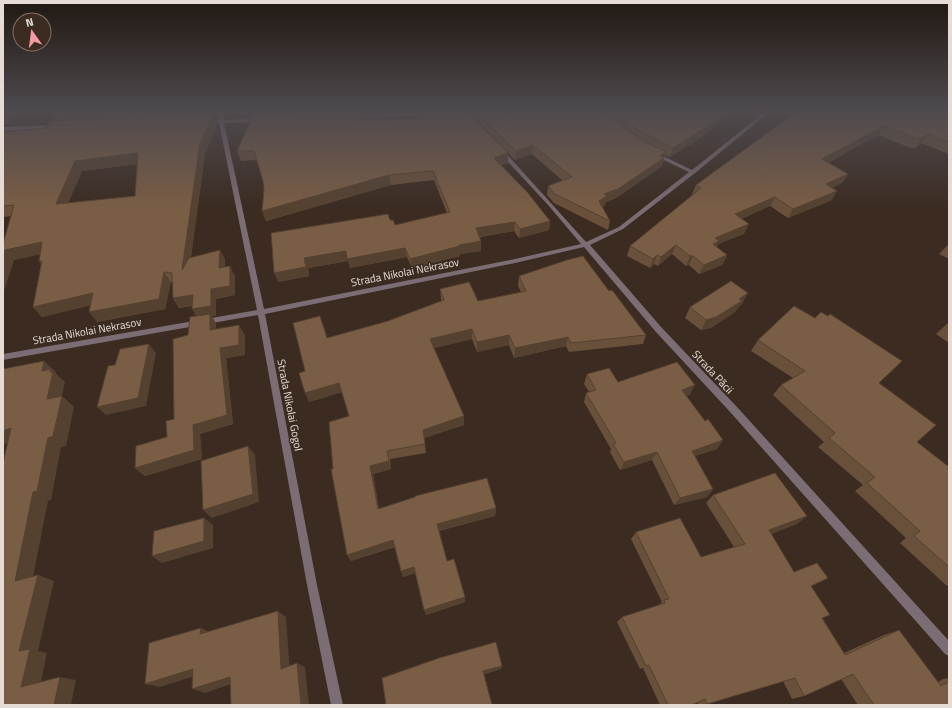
<svg xmlns="http://www.w3.org/2000/svg" width="952" height="708" viewBox="0 0 952 708" font-family="'Titillium Web',sans-serif">
	<style>
		.lines { fill: none; stroke-linecap: round; stroke-linejoin: round }
		.minor { fill: #7c6c73; fill-rule: evenodd }
		.wall { fill: #69503b; fill-rule: evenodd }
		.shaded-wall { fill: #554130 }
		.building { fill: #7a5d45; stroke: #554130; fill-rule: evenodd }
		.labels { text-anchor: middle; stroke-width: 3; stroke-linejoin: round; paint-order: stroke }
		.street-label { font-size: 11px; fill: #e7dcd5; stroke: #3b2b21 }
	</style>
	<rect width="100%" height="100%" fill="#3b2b21"/>
	<g class="lines">
		<g class="minor">
			<path d="M217,110H222L224,120L261,118L264,120L261,122L224,123L264,309L515,259L581,244L549,206L499,152V150H503L586,242L619,227L689,172L653,155V153H657L692,170L767,110H772L695,173L623,229L590,245L662,328L737,407L949,641V656L945,654L731,413L656,332L584,247L515,263L265,314L317,585L343,705H331L307,585L258,315L3,360V354L257,310L219,123L214,122L219,120Z"/>
			<path d="M425,112L428,114L427,115L351,119L348,117L351,115Z"/>
			<path d="M58,125L61,127L60,128L3,131V127Z"/>
		</g>
	</g>
	<g class="wall">
		<path d="M54,110H216V118H214L217,125L205,153L191,257L225,259V267L235,276V295L216,299V316H212L216,324V329L245,335V355L226,358L233,424L200,434L202,459L145,476L135,468L167,437L174,419L188,335L196,316L192,306L179,308L173,298L172,282H171L165,309L97,322L91,305L42,317L33,307L41,264L39,261L40,254L14,260L11,216L3,217V132L47,128L56,121L52,114ZM138,164L135,196L68,203L82,171Z"/>
		<path d="M222,110H363V112H361L362,120H418L416,117L415,110L411,111L410,110H465L508,163L501,165L550,221L549,230L519,238L514,231L480,237L481,251L460,254V256L412,268L407,257L350,268L348,261L308,268L309,276L278,282L390,220L395,225L447,213L434,180L391,185L266,221L262,211L264,190L263,181L257,160L241,161L237,151L259,113L258,112L224,114Z"/>
		<path d="M467,110H739L713,127L712,130L694,142L670,157L666,155L661,167L616,198L606,202L605,205L602,207L610,221L608,230L554,203L547,195L548,186L563,181L532,154L515,160Z"/>
		<path d="M782,110H949V154L921,143L915,148H911L878,135L828,163L848,174L842,183L832,188V200L788,218L770,206L741,219L744,234L718,244L717,247L727,255L722,265L699,274L689,265L686,266L672,254L658,266L654,264L650,268L627,256L630,246L693,195L692,194L696,185L794,114Z"/>
		<path d="M949,244V259L939,254Z"/>
		<path d="M519,276L609,291L646,335L643,344L569,352L566,346L514,358L509,345L477,352L472,339L434,348L464,416V425L424,438L426,453L390,459L391,469L373,474L379,509L496,508L495,516L439,531L447,561L465,602L426,615L415,573L403,577L401,571L395,547L351,561L347,555L333,469L349,416L342,392L309,402L305,371L324,326L327,338L388,321L441,301V299L440,289L478,301L521,292L518,286Z"/>
		<path d="M742,304L739,306L735,312L711,328L701,330L685,318L690,307Z"/>
		<path d="M949,322V343L936,334Z"/>
		<path d="M758,340L879,383L917,442L949,467V585L947,586L900,543L906,538L855,491L863,485L818,447L824,442L773,395L781,385L793,378L751,351Z"/>
		<path d="M587,374L618,382L690,394L686,396L705,421L723,440L717,449L695,456L713,489L707,497L674,505L652,460L620,470L610,452L611,449L584,402L586,393L589,392L584,384Z"/>
		<path d="M713,495L797,524L771,534L794,572L817,584L811,586L822,618L844,653L884,635L899,630L938,682L943,679L949,678V705H858L841,679L804,696L792,699L783,681L704,705H698L697,702L692,705H660L643,668L640,669L617,622L622,617L659,605L662,602L631,539L636,532L701,557L734,547L706,503Z"/>
	</g>
	<g class="shaded-wall">
		<path d="M7,110H23L8,125L3,126V114Z"/>
		<path d="M213,110H216V118Z"/>
		<path d="M361,110L362,119L361,130L359,120Z"/>
		<path d="M729,110H739L713,127L712,130L694,142L670,157L673,148Z"/>
		<path d="M213,115L217,125L205,153L188,280L182,270L200,143Z"/>
		<path d="M884,126L878,135L817,169L822,159Z"/>
		<path d="M928,134L921,143L915,148L921,139Z"/>
		<path d="M533,145L532,154L515,160L516,151Z"/>
		<path d="M666,152L661,167L616,198L606,202L605,205L597,211L599,201L604,194Z"/>
		<path d="M138,153L144,163L82,171L63,214L56,204L75,161Z"/>
		<path d="M508,153V163L494,167V158Z"/>
		<path d="M848,174L842,183L820,193L826,184Z"/>
		<path d="M389,175L391,185L266,221L262,211Z"/>
		<path d="M837,191L832,200L788,218L793,209Z"/>
		<path d="M775,197L770,206L731,223L735,214Z"/>
		<path d="M550,221L549,230L519,238L520,229Z"/>
		<path d="M515,222L514,231L476,237V228Z"/>
		<path d="M749,224L744,234L718,244L715,250L709,253L715,238Z"/>
		<path d="M481,241V251L460,254V256L412,268L410,259L459,245Z"/>
		<path d="M42,242L51,252L14,260L3,294V256L5,250Z"/>
		<path d="M676,245L672,254L658,266L661,257Z"/>
		<path d="M405,248L407,257L350,268L348,261L308,268L309,276L278,282L274,273L304,258L346,251Z"/>
		<path d="M220,250L225,259L224,278L219,268Z"/>
		<path d="M657,255L654,264L650,268L653,259Z"/>
		<path d="M727,255L722,265L699,274L704,265Z"/>
		<path d="M690,256H693L689,265L686,266Z"/>
		<path d="M230,266L235,276V295L216,299V316H212L216,324V340L198,319L192,309L211,289Z"/>
		<path d="M164,272L171,282L165,309L97,322L89,312Z"/>
		<path d="M93,293L101,302L42,317L33,307Z"/>
		<path d="M748,293L742,304L739,306L735,312L711,328L701,330L706,320Z"/>
		<path d="M193,295L199,304L179,308L173,298Z"/>
		<path d="M239,325L245,335V355L226,358L233,424L200,434L202,459L145,476L135,468L193,425L220,348Z"/>
		<path d="M472,329V339L431,349L430,339Z"/>
		<path d="M509,335V345L477,352V342Z"/>
		<path d="M568,337L566,346L514,358L515,348Z"/>
		<path d="M149,344L156,353L146,406L106,415L97,407Z"/>
		<path d="M44,361L56,372V374L65,382L62,396L74,407L66,446L61,447L51,500L48,501L31,587L15,581L42,371Z"/>
		<path d="M339,383L343,392L309,402L305,393Z"/>
		<path d="M695,385L690,394L677,399L682,390Z"/>
		<path d="M464,416V425L424,438L423,430Z"/>
		<path d="M11,428L25,438L3,445V431Z"/>
		<path d="M723,440L717,449L686,459L692,451Z"/>
		<path d="M248,446L255,455L259,502L212,518L203,510Z"/>
		<path d="M387,451L391,469L373,474L380,516L378,509L370,466Z"/>
		<path d="M657,452L652,460L620,470L624,462Z"/>
		<path d="M713,489L707,497L674,505L680,498Z"/>
		<path d="M496,508L495,516L438,531L437,524Z"/>
		<path d="M807,516L797,524L760,538L769,530Z"/>
		<path d="M204,518L213,525V548L162,563L152,556Z"/>
		<path d="M393,540L396,546L351,561L347,555Z"/>
		<path d="M414,567L416,573L403,577L401,571Z"/>
		<path d="M38,575L54,581L38,651L47,653L39,690L21,687L19,651Z"/>
		<path d="M465,597V602L426,615L424,610Z"/>
		<path d="M278,611L286,617L290,673L281,669Z"/>
		<path d="M201,628L212,633L200,634Z"/>
		<path d="M297,663L305,667L309,705H301Z"/>
		<path d="M502,666L501,669L483,675V671Z"/>
		<path d="M193,669L205,673L160,687L145,684Z"/>
		<path d="M60,677L76,680L71,705H54Z"/>
		<path d="M230,677L240,681L205,693L192,689Z"/>
	</g>
	<g class="building">
		<path d="M3,110H7L3,114Z"/>
		<path d="M54,110H172L52,114Z"/>
		<path d="M361,110L359,120L425,119L417,110H465L508,153L494,158L528,193L550,221L520,229L515,222L476,228L481,241L459,245L460,246L410,259L405,248L347,259L346,251L304,258L306,267L274,273L271,233L388,214L390,220H393L395,225L450,212L433,171L389,175L262,211L264,190L263,181L254,151H237L254,113Z"/>
		<path d="M475,110H600L604,114L642,140L666,152L660,156L664,158L618,189L604,194L607,196L599,201L610,221L555,194L548,186L572,177L533,145L516,151Z"/>
		<path d="M610,110H729L713,120L715,121L697,133L673,148L633,127Z"/>
		<path d="M799,110H949V142L928,134L921,139H918L884,126L822,159L848,174L826,184L837,191L793,209L775,197L735,214L749,224L715,238L719,241L713,244L727,255L704,265L693,256H690L676,245L661,257L657,255L653,259L630,246L701,188L696,185Z"/>
		<path d="M213,115L200,143L182,270L189,258L220,250L219,268L230,266V286L211,289V306L192,309L193,295L173,298L172,273L164,272L159,299L89,312L93,293L33,307L42,261H39L42,242L5,250L3,256V244L14,205L3,206V132L47,128L49,121ZM138,153L135,196L56,204L75,161Z"/>
		<path d="M583,256L609,291L612,290L646,335L571,343L568,337L515,348L509,335L477,342L472,329L430,339L464,416L423,430L425,444L387,451L389,461L370,466L378,509L415,497V496L487,478L496,508L437,524L447,561L454,559L465,597L424,610L414,567L401,571L393,540L347,555L331,469H333L329,422L349,416L339,383L305,393L299,373L305,371L293,323L320,316L327,338L388,321L444,300L440,289L469,282L478,301L526,291L519,276L567,260Z"/>
		<path d="M731,281L748,293L739,299L742,301L716,317L706,320L690,307Z"/>
		<path d="M794,306L815,318L821,312L828,316L830,314L902,361L879,383L936,425L917,442L949,467V567L914,536L920,531L867,483L875,477L829,438L835,433L781,385L805,371L758,340Z"/>
		<path d="M210,314V330L239,325V345L220,348L227,415L193,425L194,450L135,468L136,446L167,437L166,421L174,419L173,339L188,335L190,317Z"/>
		<path d="M149,344L138,398L97,407L108,366L115,365L120,349Z"/>
		<path d="M44,361L42,371L51,369L50,372H53L47,399L62,396L53,436L48,438L37,491L33,492L15,581L38,575L19,651L30,649L21,687L60,677L54,705H3V463L11,428L3,431V369Z"/>
		<path d="M677,362L695,385L682,390L705,421L708,419L723,440L692,451L713,489L680,498L657,452L624,462L613,444L616,443L586,393L596,390L587,374L609,368L618,382Z"/>
		<path d="M248,446L253,494L203,510L201,461Z"/>
		<path d="M775,473L807,516L769,530L794,572L817,563L828,578L811,586L830,615L822,618L845,655L899,630L941,686L949,682V705H874L853,674L804,696L795,678L707,704L705,699L692,705H668L649,665L646,666L622,617L665,603L664,600L669,599L636,532L680,518L701,557L745,544L713,495Z"/>
		<path d="M204,518V541L152,556L154,531Z"/>
		<path d="M278,611L281,669L297,663L301,705H231L230,677L192,689L193,669L145,684L149,643L201,628L200,634Z"/>
		<path d="M496,642L502,666L483,671L492,705H386L382,678L439,658Z"/>
	</g>
	<linearGradient id="sky" x2="0" y2="1"><stop stop-color="#201812"/><stop offset="0.53" stop-color="#4f4a4e"/><stop offset="1" stop-color="#4f4a4e" stop-opacity="0"/></linearGradient>
	<rect width="952" height="209" fill="url(#sky)"/>
	<g class="labels">
		<g class="street-label">
			<text transform="translate(405 272) rotate(-11)" y="4">Strada Nikolai Nekrasov</text>
			<text transform="translate(87 331) rotate(-10)" y="4">Strada Nikolai Nekrasov</text>
			<text transform="translate(713 372) rotate(47)" y="4">Strada Păcii</text>
			<text transform="translate(290 405) rotate(79)" y="4">Strada Nikolai Gogol</text>
		</g>
	</g>
	<rect width="952" height="708" fill="none" stroke="#e7dcd5" stroke-width="8"/>
	<g transform="translate(32 32) rotate(346)"><circle r="19" fill="#3b2b21" stroke="#807269"/>
	<path d="M0-3L7 15L0 10L-7 15Z" fill="#f49aa6"/>
	<text y="-6" font-size="11" font-weight="bold" text-anchor="middle" fill="#e7dcd5">N</text>
	</g>
</svg>
